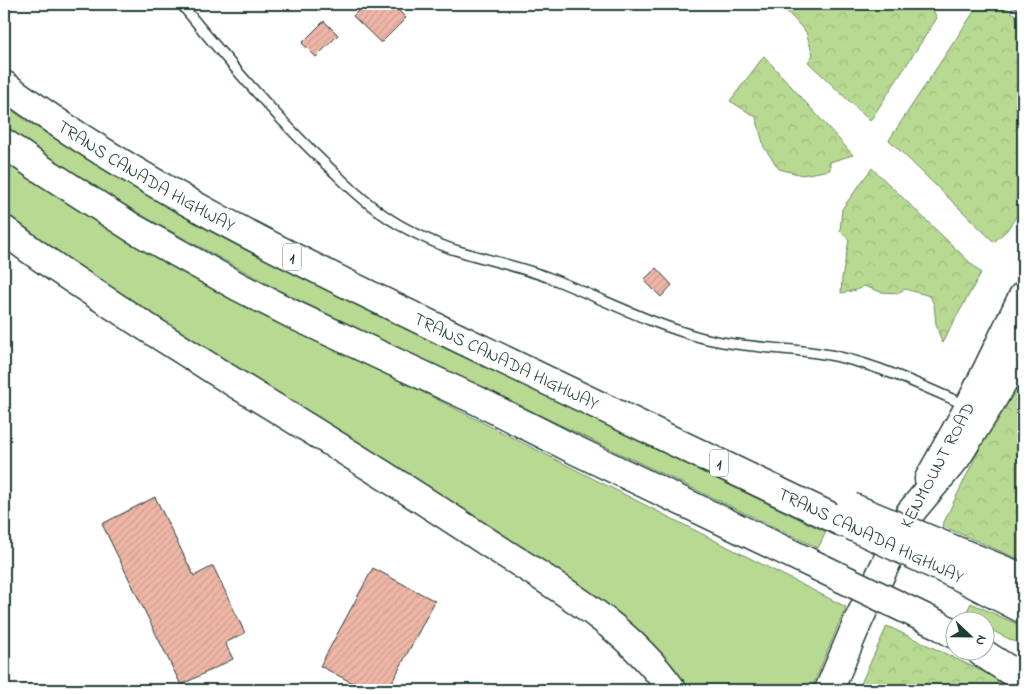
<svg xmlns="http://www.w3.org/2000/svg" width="1027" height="694" viewBox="0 0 1027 694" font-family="'Indie Flower',sans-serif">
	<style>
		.green { fill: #b8d992; stroke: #6c8b63 }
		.forest { fill: url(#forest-crowns); stroke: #6c8b63 }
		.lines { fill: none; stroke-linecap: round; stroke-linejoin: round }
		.stream { stroke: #5e98a0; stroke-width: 5.5 }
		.building { fill: url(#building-hatch); stroke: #1f3d34 }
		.lane-casing { stroke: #1f3d34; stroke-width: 12 }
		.primary-casing { stroke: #1f3d34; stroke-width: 31 }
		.highway-casing { stroke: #1f3d34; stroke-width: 31 }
		.lane { stroke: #fff; stroke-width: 9 }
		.primary { stroke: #fff; stroke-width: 28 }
		.highway { stroke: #fff; stroke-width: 28 }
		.highway-bridge-casing { stroke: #1f3d34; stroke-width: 31; stroke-linecap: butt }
		.highway-bridge { stroke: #fff; stroke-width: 28 }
		.labels { text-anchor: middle; stroke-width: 4; stroke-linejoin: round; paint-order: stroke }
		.shield { fill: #fff; stroke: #627771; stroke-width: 1 }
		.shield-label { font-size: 16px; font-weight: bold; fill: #1f3d34 }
		.street-label { font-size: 18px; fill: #1f3d34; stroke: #fff }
	</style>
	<defs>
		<pattern id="forest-crowns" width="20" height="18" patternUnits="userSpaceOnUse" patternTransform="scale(1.25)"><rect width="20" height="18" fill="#b8d992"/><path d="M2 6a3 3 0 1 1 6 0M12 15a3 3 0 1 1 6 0" fill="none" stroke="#9ebb7e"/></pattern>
		<pattern id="building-hatch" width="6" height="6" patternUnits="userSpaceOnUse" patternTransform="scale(1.25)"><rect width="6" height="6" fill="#efb6a7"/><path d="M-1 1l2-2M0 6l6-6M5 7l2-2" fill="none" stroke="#cc9d90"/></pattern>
	</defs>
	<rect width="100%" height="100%" fill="#fff"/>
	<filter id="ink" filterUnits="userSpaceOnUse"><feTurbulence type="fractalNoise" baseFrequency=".02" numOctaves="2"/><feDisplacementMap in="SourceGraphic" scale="10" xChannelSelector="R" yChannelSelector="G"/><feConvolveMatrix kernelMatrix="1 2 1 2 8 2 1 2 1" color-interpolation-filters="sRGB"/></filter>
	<g filter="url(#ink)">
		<g class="green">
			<path d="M4,104L25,120L92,162L158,201L294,274L826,532L818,548L286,294L147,218L80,178L4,126Z"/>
			<path d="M4,158L263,311L846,607L811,690H681L661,664L4,222Z"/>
			<path d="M971,603L1023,627V646L985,627L984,622L973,621L964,617Z"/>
		</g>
		<g class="forest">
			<path d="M780,4H930L937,18L870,121L808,62L813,55L806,32Z"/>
			<path d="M979,4H1000L1023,20V207L1007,230L994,242L889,140Z"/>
			<path d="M764,56L853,155L830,162V170L802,175L779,169L764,147L756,117L730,101Z"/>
			<path d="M872,168L981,273L942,343L936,324L934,305L930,296L905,289L897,293L881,292L864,286L856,290L841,293L842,278L849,240L840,231L842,209Z"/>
			<path d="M1023,367V561L942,526L995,417Z"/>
			<path d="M887,626L1022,690H858Z"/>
		</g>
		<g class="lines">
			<path class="stream" d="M1012,4L1023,10"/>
		</g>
		<g class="building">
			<path d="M365,4H392L406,18L381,43L353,16Z"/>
			<path d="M324,21L338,35L316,57L302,43Z"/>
			<path d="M656,268L672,285L661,297L644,280Z"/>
			<path d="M155,497L194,576L213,566L245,633L225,643L233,659L181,685L102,524Z"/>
			<path d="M373,568L435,601L388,690H366L320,666Z"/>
		</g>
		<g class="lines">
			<g class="lane-casing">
				<path id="lane" d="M181,4C229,63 279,121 335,173C355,193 381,216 407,229C424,238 443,247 462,252C491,261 521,267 550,278C601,298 650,324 703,338C746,349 791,347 835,356C881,366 925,387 968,406"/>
			</g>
			<g class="primary-casing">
				<g id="primary">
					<path d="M929,479L969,407L1023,296"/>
					<path d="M829,690L859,619L905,524"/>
				</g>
			</g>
			<g class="highway-casing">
				<g id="highway">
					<path id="s1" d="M4,85C141,186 296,260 448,333C580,396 712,459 844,523"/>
					<path d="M4,143L35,165L133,228L239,287L296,316L476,400L577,451L823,569"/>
					<path d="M4,230C37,256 72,279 108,302C153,332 200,361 246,390C325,438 404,487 481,538C548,582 626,623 672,690"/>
					<path d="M910,513L956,458L991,402L1023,347"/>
					<path d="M969,556L1023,578"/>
					<path d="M959,576L1023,609"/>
					<path d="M939,625L954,634"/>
					<path d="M981,652L1023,679"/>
				</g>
			</g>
			<use href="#lane" class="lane"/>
			<use href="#primary" class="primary"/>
			<use href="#highway" class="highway"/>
			<g class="highway-bridge-casing">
				<g id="highway-bridge">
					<path d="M851,507L969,556"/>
					<path d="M852,526L959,576"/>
					<path d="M823,569L939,625"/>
				</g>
			</g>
			<use href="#highway-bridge" class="highway-bridge"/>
		</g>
	</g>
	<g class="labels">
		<g class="shield">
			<rect x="283" y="243.5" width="18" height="27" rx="4"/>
			<rect x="710" y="449.5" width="18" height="27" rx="4"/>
		</g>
		<g class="shield-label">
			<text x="292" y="263">1</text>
			<text x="719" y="469">1</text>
		</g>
		<g class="street-label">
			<text dy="6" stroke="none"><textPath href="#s1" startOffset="169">TRANS CANADA HIGHWAY</textPath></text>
			<text dy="6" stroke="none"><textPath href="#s1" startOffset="574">TRANS CANADA HIGHWAY</textPath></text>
			<text transform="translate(937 465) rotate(-62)" y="6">KENMOUNT ROAD</text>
			<text transform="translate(871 535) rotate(25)" y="6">TRANS CANADA HIGHWAY</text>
		</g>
	</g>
	<rect width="1027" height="694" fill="none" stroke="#fff" stroke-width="20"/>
	<rect x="10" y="10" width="1007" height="674" fill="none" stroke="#1f3d34" stroke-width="2" filter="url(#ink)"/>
	<g transform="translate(970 636) rotate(112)"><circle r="24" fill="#ffffff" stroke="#a5b1ae"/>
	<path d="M0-4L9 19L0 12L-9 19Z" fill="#1f3d34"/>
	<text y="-8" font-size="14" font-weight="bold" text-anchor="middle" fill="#1f3d34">N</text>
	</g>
</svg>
